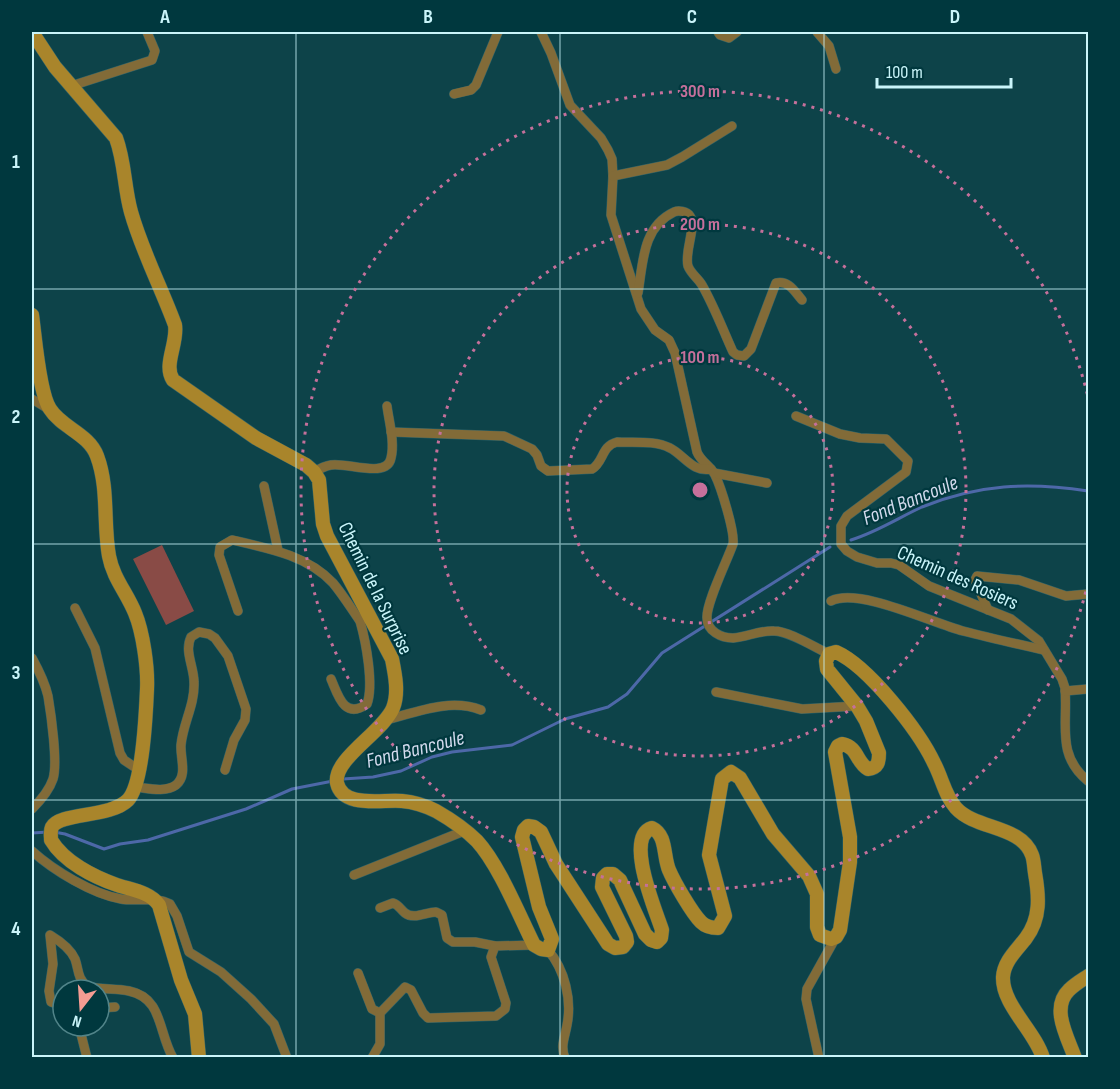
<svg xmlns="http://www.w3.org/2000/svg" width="1120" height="1089" viewBox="0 0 1120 1089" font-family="'Sofia Sans Condensed',sans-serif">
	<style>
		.green { fill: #894b46 }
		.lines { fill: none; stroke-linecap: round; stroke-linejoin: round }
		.stream { stroke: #4d68a8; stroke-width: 3 }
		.street-casing { stroke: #2f6369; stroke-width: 10 }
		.secondary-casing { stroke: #2f6369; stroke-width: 15 }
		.street { stroke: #826b38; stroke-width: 9 }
		.secondary { stroke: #a9852b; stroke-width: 14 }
		.grid { fill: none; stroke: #caf5fa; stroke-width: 1.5; stroke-opacity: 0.55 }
		.ring { fill: none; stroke: #c5709b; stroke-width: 3; stroke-dasharray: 3 6 }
		.labels { text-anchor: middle; stroke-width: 4.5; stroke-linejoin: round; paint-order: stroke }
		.street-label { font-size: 20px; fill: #caf5fa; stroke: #00383e }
		.water-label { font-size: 21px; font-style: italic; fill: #d2daed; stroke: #00383e }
		.centre { fill: #c5709b; stroke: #00383e; stroke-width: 3 }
		.ring-label { font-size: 18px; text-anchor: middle; font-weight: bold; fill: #c5709b; stroke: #00383e; stroke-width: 4.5; stroke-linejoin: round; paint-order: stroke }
		.neatline { fill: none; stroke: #caf5fa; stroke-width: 2 }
		.grid-label { font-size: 20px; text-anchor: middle; font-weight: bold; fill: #caf5fa }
	</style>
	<rect width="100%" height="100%" fill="#0d4349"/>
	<path class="green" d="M162,545L194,611L166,625L133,559Z"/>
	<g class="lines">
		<g class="stream">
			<path d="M851,540C877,532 898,518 922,507C979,484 1028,482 1088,491"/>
			<path d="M343,779L373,777L401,771L432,757L452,752L512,745L565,719L608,707L627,694L662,653L830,547"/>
			<path d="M54,832L65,834L104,849L120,844L148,840L246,809L292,789L333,781"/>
			<path d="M32,833L48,832"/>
		</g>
		<g class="street-casing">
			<g id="street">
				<path d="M541,32L551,53L570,105L601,138L608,150L612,159L613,176L611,215L641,309L655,330L669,340L675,353L697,452C701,462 711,466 715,475C721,487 735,532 733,544C727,561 706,603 707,618C707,631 721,638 733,638C747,637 760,630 774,631C789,631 814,647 829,654"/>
				<path d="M718,32L720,35L729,38L737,32"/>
				<path d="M817,32L829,46L836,69"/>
				<path d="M71,86L152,60L155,51L147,32"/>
				<path d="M454,94L471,90L476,85L498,32"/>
				<path d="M613,176L667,165L682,157L732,126"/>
				<path d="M638,293C643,264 642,227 674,212C678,210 687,211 690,216C697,226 684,252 688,266C691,274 698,278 702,285C714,306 723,330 733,352L737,355L744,356L751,349L776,283C789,280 795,292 802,300"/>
				<path d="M32,399L50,410"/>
				<path d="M796,416L840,434L860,438L886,439L908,461L906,472L847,516L841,526V544L847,551L857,557L877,563H891L899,565L929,586L1011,619L1039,641L1062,679L1065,688C1068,725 1056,755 1088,781"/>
				<path d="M391,432L504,436L532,449L537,455L541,466L548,471L592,469C604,462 601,446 617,442C633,443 655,440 670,448C684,455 693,473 711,469"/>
				<path d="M314,472C319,469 325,466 331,465C347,462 387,479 391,458C395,442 389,422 387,406"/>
				<path d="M714,473L767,483"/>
				<path d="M264,486L278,550"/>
				<path d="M831,601C859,587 932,623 963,631C990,638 1017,644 1044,650"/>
				<path d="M75,608L95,648L120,753L124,760L139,770"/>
				<path d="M988,610L975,580L977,576L1019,580L1066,596L1088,594"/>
				<path d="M238,611L219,555L220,547L232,540C267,548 307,555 333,583C343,595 351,608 360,621L369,617"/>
				<path d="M32,658C38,669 45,683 48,696C51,714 58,763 53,779C49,791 40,801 32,809"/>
				<path d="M331,679C338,695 344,720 367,704C374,685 366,642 360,621"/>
				<path d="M1065,691L1088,689"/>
				<path d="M716,692L802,709L857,706"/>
				<path d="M386,720C417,712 450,698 481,710"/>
				<path d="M135,787C147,788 165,793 176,785C188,775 180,758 181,745C183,723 195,705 194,682C194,667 184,651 191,637L199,632L209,634L215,638L228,656L246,709L245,720L234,740L225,770"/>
				<path d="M32,851C53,870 92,894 121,899C138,902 155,896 170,904L177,916L189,952L221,972L251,999L274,1024L287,1058"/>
				<path d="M354,875L464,831"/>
				<path d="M380,908L393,903C399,905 400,909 405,913C414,920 426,912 436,912L442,915L447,938L453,942H475L495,946"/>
				<path d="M548,950C565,970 572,1000 567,1025C565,1037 560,1046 565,1058"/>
				<path d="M358,973L372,1009L380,1013"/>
				<path d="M63,1006L51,1002L49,991L53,964L50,935C60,941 70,948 75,959C79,970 77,978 87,986C100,990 115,988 129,991C163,998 158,1032 173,1058"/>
				<path d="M99,1008L115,1007"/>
				<path d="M79,1026L87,1058"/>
				<path d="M372,1058L380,1044V1013L405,987L411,990L423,1013L428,1018L496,1016L505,1009L506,1003L491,957L495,946L534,945"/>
				<path d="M819,1058L806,999L807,989L836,937"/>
			</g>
		</g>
		<g class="secondary-casing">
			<g id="secondary">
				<path d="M32,32L55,67L116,138C125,162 124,187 131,212C142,251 161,287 175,325C178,343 163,365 173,380L256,438L306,465L314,472L319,480L323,524L327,536L392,659C395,674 399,693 393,708C383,732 333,759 337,783C343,809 383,799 402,801C414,802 426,806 436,811C450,819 466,830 477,841C499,865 519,915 534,945L541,949L548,950L552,939L539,907L522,837L524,830L528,826L534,827L541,832L556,864L608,944L615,948L623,947L627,942L626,936L602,887L603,878L607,874H613L620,880L645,934L651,940L657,942L661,938L662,930C656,911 624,837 652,828C667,835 663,856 669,870C674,882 692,913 701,922C706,927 712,928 718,928L725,916L709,855L722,779L731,772L740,778L773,834L809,876L817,894V927L820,935L831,939L836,937L840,930L850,862V837L835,752L838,746L842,744C858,747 856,762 868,769C878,768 879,762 879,753L866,721L857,706L827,669L826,661L829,654L836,652C868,666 919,731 934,763C942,778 945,796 956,808C976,830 1021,825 1032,855C1034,860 1034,867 1035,873C1039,896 1041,918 1026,938C1017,950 1004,961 1003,977C1002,1005 1035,1031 1043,1058"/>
				<path d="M32,315C35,336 39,393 50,409C62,428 89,434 97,456C109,488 103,523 109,556C113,578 127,593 135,613C143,632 148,668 147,689C146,712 143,784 128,800C110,818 60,812 52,827C50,831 51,836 51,840C64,862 94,877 117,885C132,890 150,892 159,905L181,980L195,1014L199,1058"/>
				<path d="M1075,1058C1068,1038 1050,1008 1069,990C1075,984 1082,980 1088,976"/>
			</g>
		</g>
		<use href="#street" class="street"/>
		<use href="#secondary" class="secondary"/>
	</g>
	<path class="grid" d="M296,32V1058M560,32V1058M824,32V1058M32,289H1088M32,544H1088M32,800H1088"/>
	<g class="ring">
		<circle cx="700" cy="490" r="133"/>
		<circle cx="700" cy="490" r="266"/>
		<path d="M1088 583A399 399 0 1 1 1088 397"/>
	</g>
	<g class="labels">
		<g class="street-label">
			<text transform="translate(958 577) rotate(24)" y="7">Chemin des Rosiers</text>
			<text transform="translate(376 588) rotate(64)" y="7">Chemin de la Surprise</text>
		</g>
		<g class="water-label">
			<text transform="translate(910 500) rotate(-22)" y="7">Fond Bancoule</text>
			<text transform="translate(415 749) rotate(-14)" y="7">Fond Bancoule</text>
		</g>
	</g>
	<circle cx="700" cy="490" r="9" class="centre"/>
	<g class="ring-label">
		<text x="700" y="97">300 m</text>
		<text x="700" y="230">200 m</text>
		<text x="700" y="363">100 m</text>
	</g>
	<rect width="1120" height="1089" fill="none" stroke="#00383e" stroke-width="66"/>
	<g transform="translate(81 1008) rotate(197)"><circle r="28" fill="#00383e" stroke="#518489" stroke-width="1.5"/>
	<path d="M0-4.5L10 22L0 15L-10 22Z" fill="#f59c93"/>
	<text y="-9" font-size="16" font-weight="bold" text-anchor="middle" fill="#caf5fa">N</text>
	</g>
	<path d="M877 78v9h134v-9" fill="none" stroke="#caf5fa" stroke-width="3"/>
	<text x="886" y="78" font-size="18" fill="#caf5fa" stroke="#00383e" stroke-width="4.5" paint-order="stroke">100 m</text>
	<rect x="33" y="33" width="1054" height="1023" class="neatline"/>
	<g class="grid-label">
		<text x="165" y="23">A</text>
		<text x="428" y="23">B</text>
		<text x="692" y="23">C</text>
		<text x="955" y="23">D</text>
		<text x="16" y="168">1</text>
		<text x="16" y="423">2</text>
		<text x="16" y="679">3</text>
		<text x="16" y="935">4</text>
	</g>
</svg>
